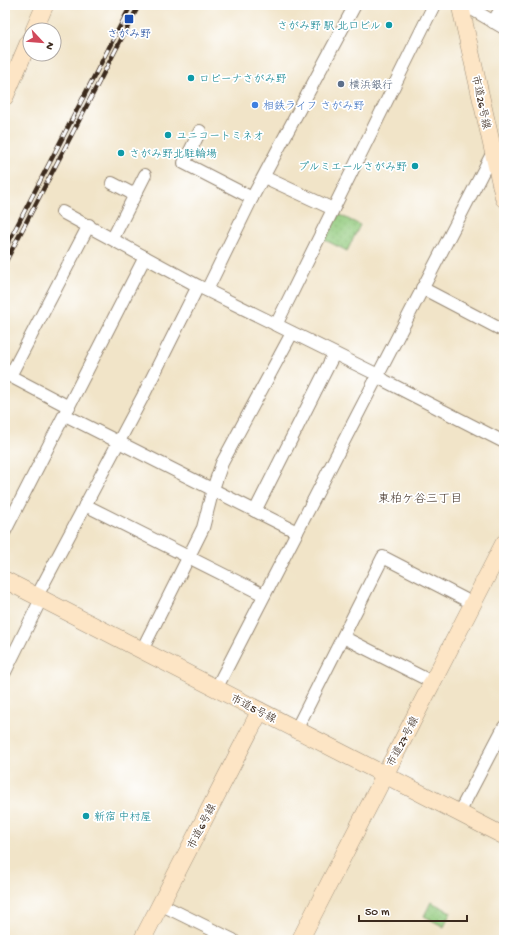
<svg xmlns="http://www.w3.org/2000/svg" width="509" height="945" viewBox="0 0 509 945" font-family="'Gochi Hand','Klee One',sans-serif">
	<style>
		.grass { fill: url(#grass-dots); stroke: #677a4e }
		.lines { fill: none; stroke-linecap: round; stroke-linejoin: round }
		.street-casing { stroke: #968773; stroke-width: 14 }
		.secondary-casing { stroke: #968773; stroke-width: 18 }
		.street { stroke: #fff; stroke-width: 12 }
		.secondary { stroke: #fde5c5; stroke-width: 17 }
		.rail-casing { stroke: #3b2a1e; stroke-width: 4.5 }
		.rail { stroke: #fff; stroke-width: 3; stroke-dasharray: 9; stroke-linecap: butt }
		.transit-dot { fill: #1a4fb4; stroke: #fff; stroke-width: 1.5 }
		.culture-dot { fill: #0f9aa8; stroke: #fff; stroke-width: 1.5 }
		.service-dot { fill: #5c6f8a; stroke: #fff; stroke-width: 1.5 }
		.shop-dot { fill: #3f7fe0; stroke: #fff; stroke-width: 1.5 }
		.labels { text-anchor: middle; stroke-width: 3.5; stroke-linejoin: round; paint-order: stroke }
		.culture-label { font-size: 11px; fill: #0d838f; stroke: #fff; text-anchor: start }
		.transit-label { font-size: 11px; fill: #164399; stroke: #fff }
		.service-label { font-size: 11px; fill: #4e5e75; stroke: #fff; text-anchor: start }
		.street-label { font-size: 11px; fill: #3b2a1e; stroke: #fff }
		.shop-label { font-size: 11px; fill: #366cbe; stroke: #fff; text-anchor: start }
		.neighbourhood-label { font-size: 12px; fill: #3b2a1e; stroke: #fff }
	</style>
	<defs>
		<pattern id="grass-dots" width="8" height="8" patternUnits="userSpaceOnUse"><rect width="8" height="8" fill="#93cb7e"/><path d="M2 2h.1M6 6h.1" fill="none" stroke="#80ae6c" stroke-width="1.8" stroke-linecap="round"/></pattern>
	</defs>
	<rect width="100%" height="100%" fill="#fff"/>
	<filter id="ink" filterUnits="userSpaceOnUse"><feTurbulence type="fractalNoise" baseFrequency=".025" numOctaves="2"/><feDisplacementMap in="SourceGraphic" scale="8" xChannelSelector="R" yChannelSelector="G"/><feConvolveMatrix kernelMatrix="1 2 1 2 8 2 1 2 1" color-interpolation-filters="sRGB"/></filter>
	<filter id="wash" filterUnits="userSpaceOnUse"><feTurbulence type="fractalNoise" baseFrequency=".012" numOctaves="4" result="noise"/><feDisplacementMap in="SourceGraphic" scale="16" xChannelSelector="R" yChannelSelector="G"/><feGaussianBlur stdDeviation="0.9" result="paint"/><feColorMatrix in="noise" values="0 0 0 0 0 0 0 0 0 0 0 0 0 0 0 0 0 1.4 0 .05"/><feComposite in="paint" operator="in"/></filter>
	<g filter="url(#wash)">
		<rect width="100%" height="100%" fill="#f1e4c8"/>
		<g class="grass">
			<path d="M336,213L360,225L347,251L323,239Z"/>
			<path d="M431,902L451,912L444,927L424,916Z"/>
		</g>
	</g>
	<g filter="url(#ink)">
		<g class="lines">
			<g class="street-casing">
				<g id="street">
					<path d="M465,5L504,28"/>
					<path d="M493,22L503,5"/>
					<path d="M200,131L184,163L252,198"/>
					<path d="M264,177L333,209"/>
					<path d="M112,183L135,195"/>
					<path d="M62,212L198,286L378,375L385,381L504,442"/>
					<path d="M113,238L145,175"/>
					<path d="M422,288L504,331"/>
					<path d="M207,290L252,198L355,5"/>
					<path d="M276,325L434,5"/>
					<path d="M69,407L10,376L89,225"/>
					<path d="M65,415L297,532"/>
					<path d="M85,505L264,595"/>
					<path d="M255,511L334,354"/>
					<path d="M5,531L145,257"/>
					<path d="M37,596L143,396L198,286"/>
					<path d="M343,637L432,682"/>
					<path d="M142,650L203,528L213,489L222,463L292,333"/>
					<path d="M5,672L41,599"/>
					<path d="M216,689L493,152"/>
					<path d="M296,730L383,557L472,603"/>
					<path d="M459,813L504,727"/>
					<path d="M160,904L233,940"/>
				</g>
			</g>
			<g class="secondary-casing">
				<g id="secondary">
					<path d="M460,5L504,199"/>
					<path d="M34,30L45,5"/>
					<path d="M5,97L30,39"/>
					<path d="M5,580L504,836"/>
					<path d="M142,940L260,711"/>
					<path d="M300,940L504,543"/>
				</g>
			</g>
			<use href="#street" class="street"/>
			<use href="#secondary" class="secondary"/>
			<g class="rail-casing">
				<g id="rail">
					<path d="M5,249L131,5"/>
					<path d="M5,263L139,5"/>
				</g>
			</g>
			<use href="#rail" class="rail"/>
		</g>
	</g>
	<rect class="transit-dot" x="124" y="14" width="10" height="10" rx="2"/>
	<g class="culture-dot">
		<circle cx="389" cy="25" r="4"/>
		<circle cx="191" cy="78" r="4"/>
		<circle cx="168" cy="135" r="4"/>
		<circle cx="121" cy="153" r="4"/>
		<circle cx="415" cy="166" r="4"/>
		<circle cx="86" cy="816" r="4"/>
	</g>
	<circle class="service-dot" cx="341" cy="84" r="4"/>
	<circle class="shop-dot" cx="255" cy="105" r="4"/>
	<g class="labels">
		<g class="culture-label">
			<text x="381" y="29" text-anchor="end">さがみ野 駅 北口ビル</text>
			<text x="199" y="82">ロビーナさがみ野</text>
			<text x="176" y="139">ユニコートミネオ</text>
			<text x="129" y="157">さがみ野北駐輪場</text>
			<text x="407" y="170" text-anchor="end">プルミエールさがみ野</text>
			<text x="94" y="820">新宿 中村屋</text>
		</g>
		<g class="transit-label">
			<text x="129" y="37">さがみ野</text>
		</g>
		<g class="service-label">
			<text x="349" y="88">横浜銀行</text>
		</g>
		<g class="street-label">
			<text transform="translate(482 102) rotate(78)" y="4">市道26号線</text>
			<text transform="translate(254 708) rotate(27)" y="4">市道5号線</text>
			<text transform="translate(402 741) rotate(-62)" y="4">市道27号線</text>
			<text transform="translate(201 826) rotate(-63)" y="4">市道6号線</text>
		</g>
		<g class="shop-label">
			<text x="263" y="109">相鉄ライフ さがみ野</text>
		</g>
		<g class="neighbourhood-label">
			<text x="420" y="502">東柏ケ谷三丁目</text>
		</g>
	</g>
	<rect width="509" height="945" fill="none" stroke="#fff" stroke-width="20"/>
	<g transform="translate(42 42) rotate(116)"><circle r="19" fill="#ffffff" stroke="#b1aaa5"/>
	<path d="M0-3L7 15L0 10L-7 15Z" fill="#d1495b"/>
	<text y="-6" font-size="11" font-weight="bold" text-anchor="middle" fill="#3b2a1e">N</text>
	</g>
	<path d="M359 915v6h108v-6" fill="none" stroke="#3b2a1e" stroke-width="2"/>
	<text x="365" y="915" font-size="12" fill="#3b2a1e" stroke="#ffffff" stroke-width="3" paint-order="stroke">50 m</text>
</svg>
